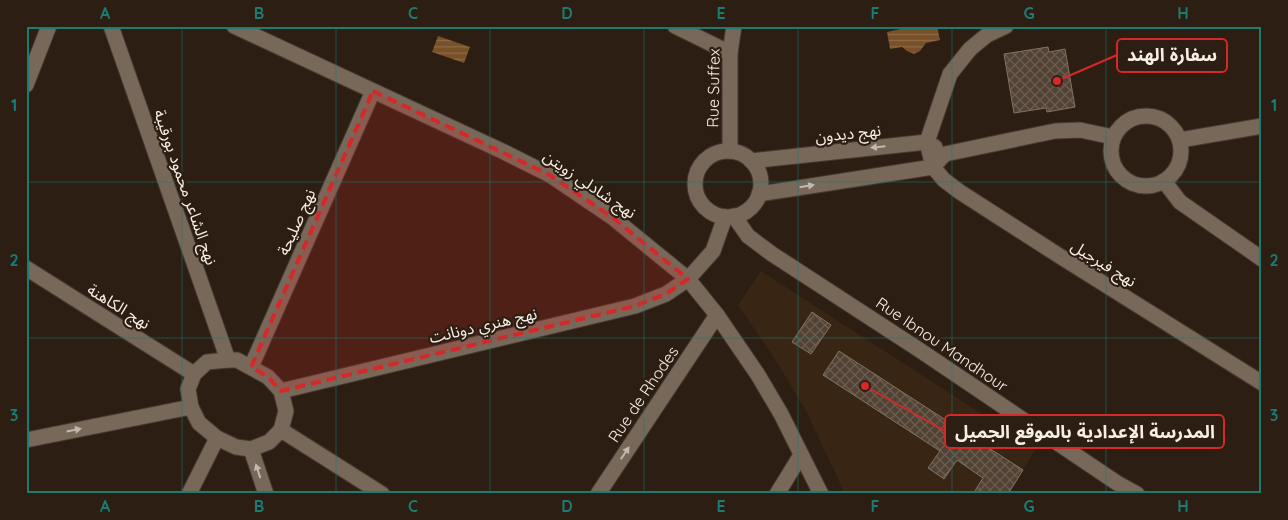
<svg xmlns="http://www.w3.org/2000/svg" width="1288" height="520" viewBox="0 0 1288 520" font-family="Quicksand,'Noto Sans Arabic',sans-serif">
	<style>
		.built { fill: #382514 }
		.water { fill: url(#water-rules) }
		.building { fill: url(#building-cross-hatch); stroke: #827263 }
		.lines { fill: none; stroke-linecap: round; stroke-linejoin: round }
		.minor-casing { stroke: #463b33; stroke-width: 17 }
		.minor { stroke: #786859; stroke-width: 15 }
		.oneway { fill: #c4b8ae }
		.marked { fill: #d62828; fill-opacity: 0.2; stroke: #d62828; stroke-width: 4; stroke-dasharray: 10 6; stroke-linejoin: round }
		.grid { fill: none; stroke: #1b7c74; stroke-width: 1; stroke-opacity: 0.55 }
		.labels { text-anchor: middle; stroke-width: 4.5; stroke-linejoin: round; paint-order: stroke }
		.street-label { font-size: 16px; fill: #f7eee6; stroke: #2c1e12 }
		.leader { fill: none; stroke: #d62828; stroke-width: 2 }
		.callout-dot { fill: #d62828; stroke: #2c1e12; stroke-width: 2 }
		.callout { fill: #2c1e12; stroke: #d62828; stroke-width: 2 }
		.callout-label { font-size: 18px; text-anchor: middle; font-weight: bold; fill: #f7eee6 }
		.neatline { fill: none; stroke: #1b7c74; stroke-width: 2 }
		.grid-label { font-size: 16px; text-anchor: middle; font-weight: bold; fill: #1b7c74 }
	</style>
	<defs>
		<pattern id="water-rules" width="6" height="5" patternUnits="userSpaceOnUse" patternTransform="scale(1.25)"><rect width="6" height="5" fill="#795129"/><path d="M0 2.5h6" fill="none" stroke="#8d6a48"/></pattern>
		<pattern id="building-cross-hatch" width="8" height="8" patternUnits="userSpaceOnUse" patternTransform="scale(1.25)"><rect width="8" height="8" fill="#514234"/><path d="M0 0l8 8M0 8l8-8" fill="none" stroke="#6b5e51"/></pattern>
	</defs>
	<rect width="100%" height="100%" fill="#2c1e12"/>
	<path class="built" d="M761,271L1036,449L1008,494H845L806,411L776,361L738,305Z"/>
	<g class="water">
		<path d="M914,26H937L940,40L926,43L920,51L914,54L907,51L902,47L890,49L887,32Z"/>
		<path d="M438,36L470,47L464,63L432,52Z"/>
	</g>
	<g class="building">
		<path d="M1048,47L1049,52L1065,49L1075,107L1047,112L1046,108L1014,113L1004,54Z"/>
		<path d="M812,312L831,325L811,354L792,342Z"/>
		<path d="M839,351L1023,470L1008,494H973L983,478L957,460L944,479L928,468L940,451L823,375Z"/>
	</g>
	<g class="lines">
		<g class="minor-casing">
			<g id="minor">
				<path d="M111,26L228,360"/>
				<path d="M234,26L502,151L550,175L612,217L688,279L717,315L758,375L781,414L821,494"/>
				<path d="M675,26L730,53"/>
				<path d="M1006,26L987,35L970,49L950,74L927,142L933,167L944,180L960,192L1058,255L1262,383"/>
				<path d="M26,85L49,26"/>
				<circle cx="1146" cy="151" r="35"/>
				<path d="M1180,140L1262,126"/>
				<path d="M730,151V53L734,26"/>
				<circle cx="728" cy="184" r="33"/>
				<path d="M751,161L927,142L935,147"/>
				<path d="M1164,181L1180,202L1262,259"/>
				<path d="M759,194L933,167L945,154L1055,131L1080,130L1113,137"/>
				<path d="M734,216L748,236L772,254L918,349L1117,483L1137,494"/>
				<path d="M26,268L194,374"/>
				<path d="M228,360H237L268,377L281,391L286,411L281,430L269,442L251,449L236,447L217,438L199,423L191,407L188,389L194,374L207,362Z"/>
				<path d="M251,367L373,91"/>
				<path d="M281,391L635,306L666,294L688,279L713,251L725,217"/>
				<path d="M281,430L382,494"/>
				<path d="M26,440L191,407"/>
				<path d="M251,449L266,494"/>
				<path d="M189,494L217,438"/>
				<path d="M598,494L717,315"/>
				<path d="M777,494L801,455"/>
			</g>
		</g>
		<use href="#minor" class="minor"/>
	</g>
	<defs><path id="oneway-solid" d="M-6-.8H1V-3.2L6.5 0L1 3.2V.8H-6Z" transform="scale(1.25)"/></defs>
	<g class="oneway">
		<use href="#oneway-solid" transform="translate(878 147) rotate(174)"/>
		<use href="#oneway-solid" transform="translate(807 186) rotate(-9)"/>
		<use href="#oneway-solid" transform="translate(74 430) rotate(-11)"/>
		<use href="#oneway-solid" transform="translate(625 453) rotate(-56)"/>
		<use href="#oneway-solid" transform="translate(258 471) rotate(-108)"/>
	</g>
	<path class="marked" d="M373,91L550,175L612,217L688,279L666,294L635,306L281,391L268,377L251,367Z"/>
	<path class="grid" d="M182,26V494M336,26V494M490,26V494M644,26V494M798,26V494M952,26V494M1106,26V494M26,182H1262M26,338H1262"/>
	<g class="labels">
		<g class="street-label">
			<text transform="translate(713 88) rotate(-89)" y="6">Rue Suffex</text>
			<text transform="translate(848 133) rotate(-6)" y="6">نهج ديدون</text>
			<text transform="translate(590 184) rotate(34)" y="6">نهج شادلي زويتن</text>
			<text transform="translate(186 187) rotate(71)" y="6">نهج الشاعر محمود بورقيبة</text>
			<text transform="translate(296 222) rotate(-66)" y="6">نهج صليحة</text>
			<text transform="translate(1104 263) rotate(32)" y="6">نهج فيرجيل</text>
			<text transform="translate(119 306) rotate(32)" y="6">نهج الكاهنة</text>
			<text transform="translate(483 325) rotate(-13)" y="6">نهج هنري دونانت</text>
			<text transform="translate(942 344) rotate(34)" y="6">Rue Ibnou Mandhour</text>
			<text transform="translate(643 394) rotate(-56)" y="6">Rue de Rhodes</text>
		</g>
	</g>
	<path class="leader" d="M1057 81L1117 55M865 386L945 431"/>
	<g class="callout-dot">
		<circle cx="1057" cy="81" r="5"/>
		<circle cx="865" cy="386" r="5"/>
	</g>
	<g class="callout">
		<rect x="1117" y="39" width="110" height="33" rx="5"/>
		<rect x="945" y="415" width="279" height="33" rx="5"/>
	</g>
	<g class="callout-label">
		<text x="1172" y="61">سفارة الهند</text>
		<text x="1085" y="438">المدرسة الإعدادية بالموقع الجميل</text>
	</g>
	<rect width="1288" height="520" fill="none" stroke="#2c1e12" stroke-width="55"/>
	<rect x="28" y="28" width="1232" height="464" class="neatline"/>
	<g class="grid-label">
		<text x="105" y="19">A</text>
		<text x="259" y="19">B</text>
		<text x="413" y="19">C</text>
		<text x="567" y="19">D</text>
		<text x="721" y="19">E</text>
		<text x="875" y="19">F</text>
		<text x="1029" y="19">G</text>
		<text x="1183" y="19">H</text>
		<text x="14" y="111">1</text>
		<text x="1274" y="111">1</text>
		<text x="14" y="266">2</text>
		<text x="1274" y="266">2</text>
		<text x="14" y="421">3</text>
		<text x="1274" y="421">3</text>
		<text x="105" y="512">A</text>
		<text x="259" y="512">B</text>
		<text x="413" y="512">C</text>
		<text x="567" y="512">D</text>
		<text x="721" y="512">E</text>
		<text x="875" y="512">F</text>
		<text x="1029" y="512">G</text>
		<text x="1183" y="512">H</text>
	</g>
</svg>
